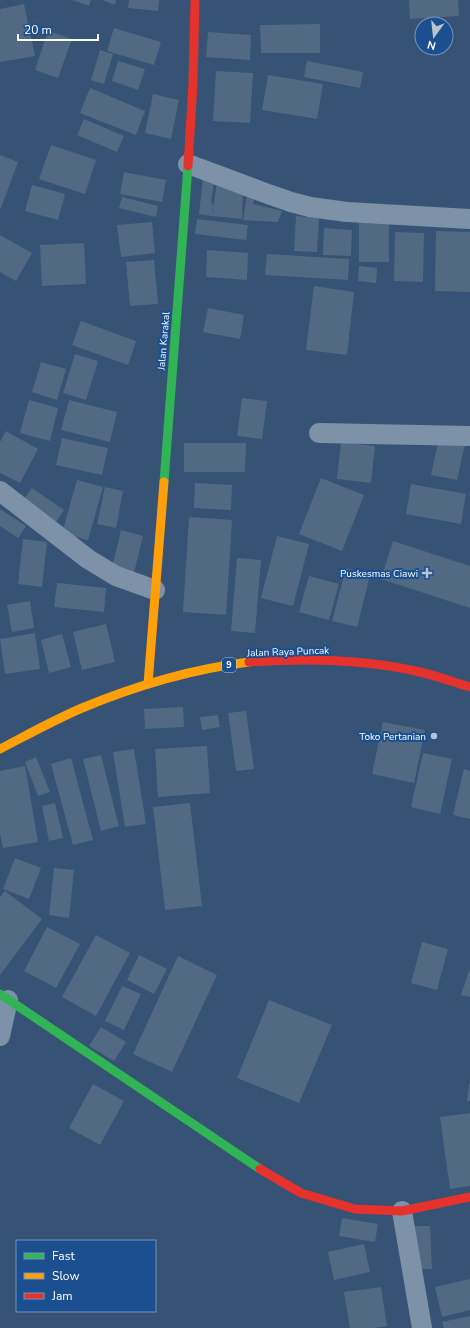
<svg xmlns="http://www.w3.org/2000/svg" width="470" height="1328" viewBox="0 0 470 1328" font-family="'Nunito Sans',sans-serif">
	<style>
		.building { fill: #526984 }
		.lines { fill: none; stroke-linecap: round; stroke-linejoin: round }
		.street { stroke: #7d92a8; stroke-width: 20 }
		.fast { stroke: #30b455; stroke-width: 9 }
		.slow { stroke: #ff9f0a; stroke-width: 9 }
		.jam { stroke: #e5322d; stroke-width: 9 }
		.poi-dot { fill: #b9c2ce; stroke: #1b4f8f; stroke-width: 1.5 }
		.labels { text-anchor: middle; stroke-width: 4; stroke-linejoin: round; paint-order: stroke }
		.shield { fill: #1b4f8f; stroke: #bbcadd; stroke-width: 1 }
		.shield-label { font-size: 9px; font-weight: bold; fill: #fff }
		.street-label { font-size: 10px; fill: #fff; stroke: #1b4f8f }
		.poi-label { font-size: 10px; fill: #fff; stroke: #1b4f8f; text-anchor: end }
	</style>
	<rect width="100%" height="100%" fill="#365274"/>
	<g class="building">
		<path d="M72,0H91L89,6Z"/>
		<path d="M102,0H116L115,5Z"/>
		<path d="M129,0H159L158,11L128,8Z"/>
		<path d="M409,0H458L459,16L410,19Z"/>
		<path d="M24,4L35,56L0,62V9Z"/>
		<path d="M320,24V53H261L260,25Z"/>
		<path d="M114,28L161,42L154,65L107,51Z"/>
		<path d="M48,31L72,39L58,78L35,70Z"/>
		<path d="M208,32L251,35L250,60L206,57Z"/>
		<path d="M100,50L113,54L104,84L91,80Z"/>
		<path d="M118,61L145,69L138,90L112,81Z"/>
		<path d="M307,61L363,72L360,88L304,77Z"/>
		<path d="M216,71L253,73L250,123L213,121Z"/>
		<path d="M268,75L323,84L317,119L262,110Z"/>
		<path d="M90,88L145,111L136,135L80,113Z"/>
		<path d="M153,94L179,100L171,139L145,133Z"/>
		<path d="M84,119L124,136L117,152L77,135Z"/>
		<path d="M51,145L96,160L85,194L39,179Z"/>
		<path d="M0,155L18,162L1,208H0Z"/>
		<path d="M124,172L166,180L162,202L120,194Z"/>
		<path d="M203,178L214,181L211,203L213,204L212,216L199,214Z"/>
		<path d="M217,182L243,194L242,219L212,216Z"/>
		<path d="M32,185L65,194L58,220L25,211Z"/>
		<path d="M247,195L254,198L253,204L282,211L278,222L243,220Z"/>
		<path d="M122,197L158,206L156,217L119,208Z"/>
		<path d="M296,216L319,218L317,252L294,251Z"/>
		<path d="M389,218V262H359V219Z"/>
		<path d="M197,219L248,225L246,240L195,234Z"/>
		<path d="M152,222L155,253L121,257L117,225Z"/>
		<path d="M324,228L352,230L351,256L323,255Z"/>
		<path d="M436,231L470,232V292L435,291Z"/>
		<path d="M395,232L424,233L423,282L394,281Z"/>
		<path d="M0,235L32,253L16,281L0,272Z"/>
		<path d="M84,243L86,284L42,286L40,245Z"/>
		<path d="M207,250L248,253L247,280L206,277Z"/>
		<path d="M267,254L349,259L348,280L265,275Z"/>
		<path d="M154,260L158,304L130,306L126,262Z"/>
		<path d="M359,266L377,268L376,283L358,281Z"/>
		<path d="M314,286L354,292L347,355L306,350Z"/>
		<path d="M208,308L244,315L240,339L203,332Z"/>
		<path d="M81,321L136,341L128,365L72,345Z"/>
		<path d="M75,354L98,361L86,400L63,393Z"/>
		<path d="M41,362L66,369L57,400L32,392Z"/>
		<path d="M242,398L267,401L262,439L237,436Z"/>
		<path d="M29,400L58,408L50,441L20,433Z"/>
		<path d="M69,400L117,412L110,442L61,430Z"/>
		<path d="M6,431L38,449L20,483L0,473V442Z"/>
		<path d="M62,438L108,448L102,475L56,465Z"/>
		<path d="M439,438L465,444L457,480L431,475Z"/>
		<path d="M341,442L375,446L371,483L337,479Z"/>
		<path d="M184,443H246L245,472H184Z"/>
		<path d="M321,478L364,495L342,551L299,534Z"/>
		<path d="M77,480L103,487L88,540L62,533Z"/>
		<path d="M195,483L232,485L231,510L194,508Z"/>
		<path d="M411,484L466,494L461,524L406,514Z"/>
		<path d="M105,487L123,491L116,528L97,524Z"/>
		<path d="M32,488L64,510L54,525L21,503Z"/>
		<path d="M0,509L26,526L18,538L0,526Z"/>
		<path d="M189,517L232,520L226,615L183,612Z"/>
		<path d="M121,530L143,536L134,573L112,567Z"/>
		<path d="M277,536L309,544L293,606L261,598Z"/>
		<path d="M23,539L47,542L42,587L18,584Z"/>
		<path d="M393,541L470,566V608L381,579Z"/>
		<path d="M237,558L261,560L255,633L231,631Z"/>
		<path d="M346,568L370,575L357,627L332,621Z"/>
		<path d="M309,576L339,584L329,620L299,612Z"/>
		<path d="M57,583L106,588L104,612L54,607Z"/>
		<path d="M30,601L34,628L12,632L7,605Z"/>
		<path d="M106,624L115,662L82,670L73,632Z"/>
		<path d="M35,633L40,669L5,674L0,639Z"/>
		<path d="M62,634L71,667L49,673L41,640Z"/>
		<path d="M183,707L184,727L145,729L144,709Z"/>
		<path d="M246,711L254,769L236,771L228,713Z"/>
		<path d="M218,715L220,727L202,730L200,717Z"/>
		<path d="M383,722L425,730L414,783L372,774Z"/>
		<path d="M207,746L210,793L158,797L155,749Z"/>
		<path d="M134,749L146,824L125,827L113,752Z"/>
		<path d="M423,753L452,759L440,814L411,807Z"/>
		<path d="M101,755L119,826L101,831L83,759Z"/>
		<path d="M36,757L50,792L38,796L25,762Z"/>
		<path d="M71,758L93,840L73,845L51,764Z"/>
		<path d="M25,766L38,842L3,848L0,834V771Z"/>
		<path d="M464,769L470,771V819L453,815Z"/>
		<path d="M55,803L63,838L49,841L42,806Z"/>
		<path d="M190,803L202,906L165,910L153,807Z"/>
		<path d="M15,858L41,868L29,899L3,889Z"/>
		<path d="M54,868L74,870L69,918L49,915Z"/>
		<path d="M5,891L42,919L0,975V897Z"/>
		<path d="M47,927L80,944L56,988L24,971Z"/>
		<path d="M96,935L130,953L96,1016L62,997Z"/>
		<path d="M422,942L448,949L437,990L411,983Z"/>
		<path d="M139,955L167,969L154,994L127,980Z"/>
		<path d="M178,956L217,975L172,1072L133,1054Z"/>
		<path d="M470,968V997L461,995Z"/>
		<path d="M122,986L141,994L124,1030L105,1021Z"/>
		<path d="M269,1000L332,1025L299,1103L237,1078Z"/>
		<path d="M101,1027L126,1042L114,1061L89,1046Z"/>
		<path d="M93,1084L124,1101L100,1145L69,1128Z"/>
		<path d="M469,1084H470V1101H467Z"/>
		<path d="M470,1113V1186L450,1189L440,1117Z"/>
		<path d="M342,1218L378,1224L375,1242L339,1236Z"/>
		<path d="M414,1226H430L432,1269H416Z"/>
		<path d="M364,1244L370,1272L334,1280L328,1252Z"/>
		<path d="M470,1279V1310L442,1317L435,1287Z"/>
		<path d="M381,1287L387,1326L374,1328H350L344,1292Z"/>
		<path d="M470,1316V1328H444L442,1322Z"/>
	</g>
	<g class="lines">
		<g class="street">
			<path d="M188,164L268,194L291,202L310,207L347,212L470,219"/>
			<path d="M319,433L470,436"/>
			<path d="M0,491L88,559L116,576L155,590"/>
			<path d="M0,1036L8,1000"/>
			<path d="M402,1211L422,1328"/>
		</g>
		<g class="fast">
			<path d="M164,482L188,166"/>
			<path d="M0,994L260,1169"/>
		</g>
		<g class="slow">
			<path d="M148,684L164,482"/>
			<path d="M0,749C27,735 54,720 82,708C135,686 192,669 249,662"/>
		</g>
		<g class="jam">
			<path d="M188,166L193,83L195,0"/>
			<path d="M249,662C306,658 365,659 420,672C437,676 453,682 470,687"/>
			<path d="M260,1169L301,1193L355,1209L402,1211L470,1197"/>
		</g>
	</g>
	<g class="poi-dot">
		<path d="M425 567h4v4h4v4h-4v4h-4v-4h-4v-4h4z"/>
		<circle cx="434" cy="736" r="4"/>
	</g>
	<g class="labels">
		<rect class="shield" x="222" y="658" width="14" height="14" rx="3"/>
		<g class="shield-label">
			<text x="229" y="668">9</text>
		</g>
		<g class="street-label">
			<text transform="translate(163 341) rotate(-85)" y="4">Jalan Karakal</text>
			<text transform="translate(288 651) rotate(-2)" y="4">Jalan Raya Puncak</text>
		</g>
		<g class="poi-label">
			<text x="418" y="577">Puskesmas Ciawi</text>
			<text x="426" y="740">Toko Pertanian</text>
		</g>
	</g>
	<rect x="16" y="1240" width="140" height="72" fill="#1b4f8f" stroke="#7695bc"/>
	<rect x="24" y="1253" width="20" height="6" fill="#30b455" stroke="#7695bc"/>
	<text x="52" y="1260" font-size="12" fill="#ffffff">Fast</text>
	<rect x="24" y="1273" width="20" height="6" fill="#ff9f0a" stroke="#7695bc"/>
	<text x="52" y="1280" font-size="12" fill="#ffffff">Slow</text>
	<rect x="24" y="1293" width="20" height="6" fill="#e5322d" stroke="#7695bc"/>
	<text x="52" y="1300" font-size="12" fill="#ffffff">Jam</text>
	<g transform="translate(434 36) rotate(195)"><circle r="19" fill="#1b4f8f" stroke="#7695bc"/>
	<path d="M0-3L7 15L0 10L-7 15Z" fill="#b9c2ce"/>
	<text y="-6" font-size="11" font-weight="bold" text-anchor="middle" fill="#ffffff">N</text>
	</g>
	<path d="M18 34v6h80v-6" fill="none" stroke="#ffffff" stroke-width="2"/>
	<text x="24" y="34" font-size="12" fill="#ffffff" stroke="#1b4f8f" stroke-width="3" paint-order="stroke">20 m</text>
</svg>
